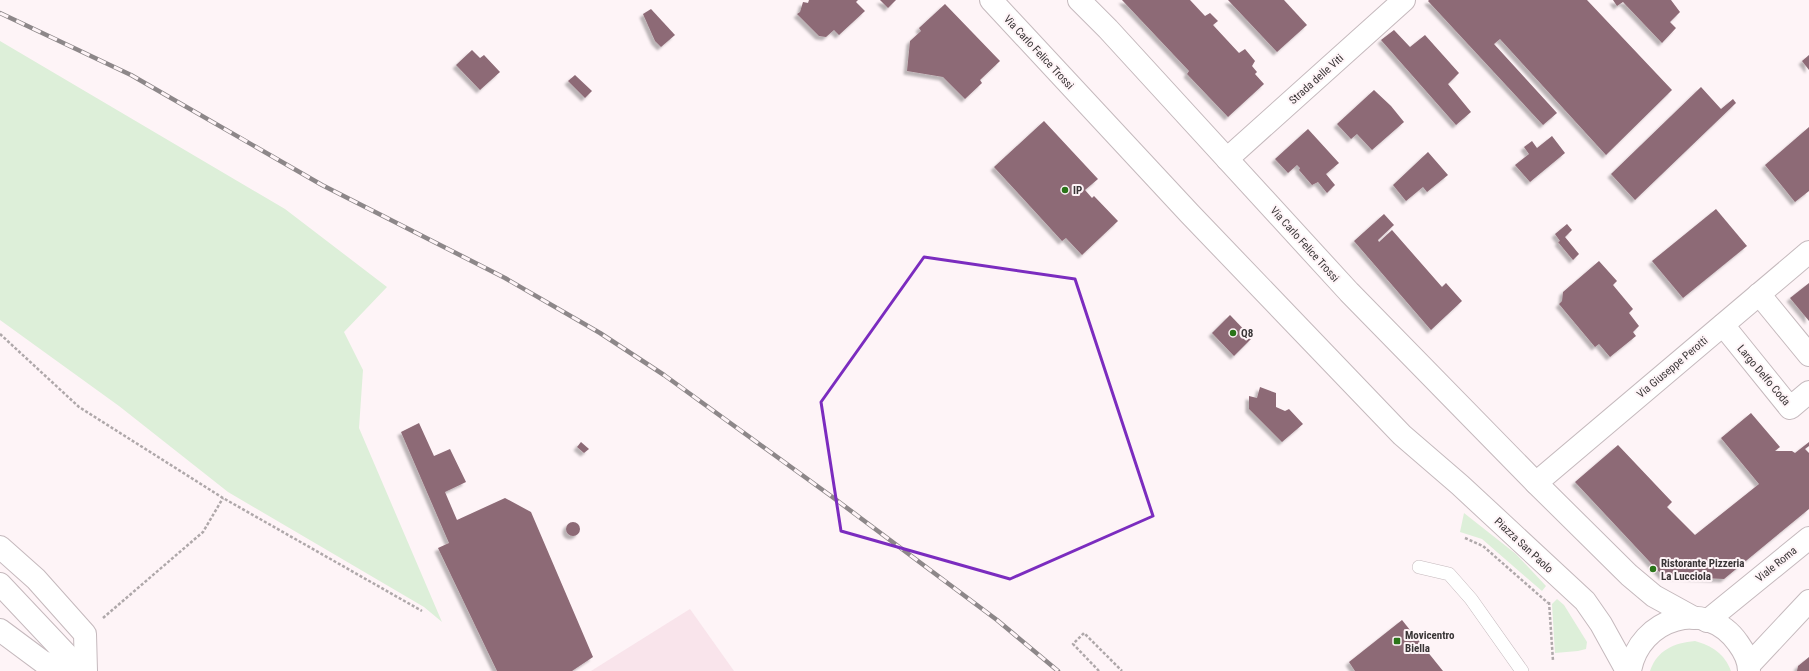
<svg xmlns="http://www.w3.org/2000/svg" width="1809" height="671" viewBox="0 0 1809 671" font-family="'Roboto Condensed',sans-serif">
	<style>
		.built { fill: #f9e4eb }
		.green { fill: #ddefd9 }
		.building { fill: #8d6a76; filter: url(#shadow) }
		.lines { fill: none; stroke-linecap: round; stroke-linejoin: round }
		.lane-casing { stroke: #c5b9bd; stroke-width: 14 }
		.street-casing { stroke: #c5b9bd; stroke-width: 24 }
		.secondary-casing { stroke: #c5b9bd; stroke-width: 24 }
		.highway-casing { stroke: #c5b9bd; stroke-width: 24 }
		.path { stroke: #afa8aa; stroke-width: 2.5; stroke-dasharray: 3 2; stroke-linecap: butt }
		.lane { stroke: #fff; stroke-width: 13 }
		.street { stroke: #fff; stroke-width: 22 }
		.secondary { stroke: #fff; stroke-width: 22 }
		.highway { stroke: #fff; stroke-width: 22 }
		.rail-casing { stroke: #8d8789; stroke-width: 4.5 }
		.rail { stroke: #fef4f7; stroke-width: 3; stroke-dasharray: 9; stroke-linecap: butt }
		.marked { fill: none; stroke: #7b2cbf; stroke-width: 3; stroke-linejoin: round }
		.poi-dot { fill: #2a7419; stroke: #fef4f7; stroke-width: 1.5 }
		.labels { text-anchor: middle; stroke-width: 4; stroke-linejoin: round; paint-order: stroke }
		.street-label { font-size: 11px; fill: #393536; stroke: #fef4f7 }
		.poi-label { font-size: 11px; font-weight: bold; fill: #393536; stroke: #fef4f7; text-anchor: start }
	</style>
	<defs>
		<filter id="shadow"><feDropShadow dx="-3.5" dy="3.5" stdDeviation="1" flood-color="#0004"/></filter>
	</defs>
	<rect width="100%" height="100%" fill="#fef4f7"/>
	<path class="built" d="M690,609L734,671H591Z"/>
	<g class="green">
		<path d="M0,41L285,209L387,287L344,332L363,370L359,428L442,622L424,607L228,492L119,406L0,320Z"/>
		<path d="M1464,513L1516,554L1546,586L1542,591L1482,539L1460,532Z"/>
		<path d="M1557,599L1564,605L1587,642L1586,649L1578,651L1555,653L1552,604Z"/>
		<path d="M1695,641C1712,646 1724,653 1731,671H1650C1657,650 1674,643 1695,641Z"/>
	</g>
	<g class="building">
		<path d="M809,0H858L856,2L865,11L839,35L834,30L826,37L819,36L797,14L800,12L803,2L808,3Z"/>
		<path d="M880,0H896L888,8Z"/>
		<path d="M1122,0H1190L1205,16L1210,13L1218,21L1213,25L1239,53L1245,49L1255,61L1252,66L1257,72L1255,74L1264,84L1228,117L1187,74L1189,71Z"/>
		<path d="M1228,0H1284L1307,25L1277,52Z"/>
		<path d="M1429,0H1587L1672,90L1606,155L1500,39L1494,44L1557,113L1543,125L1428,1Z"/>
		<path d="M1613,0H1671L1680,12L1670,22L1676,28L1662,43L1623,2L1617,6Z"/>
		<path d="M945,4L1000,61L980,80L982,83L965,99L943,77L907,71L910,41L921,31L919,28Z"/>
		<path d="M651,9L675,35L661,47L655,41L643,14Z"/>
		<path d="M1394,30L1410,47L1425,35L1459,73L1448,84L1471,112L1456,125L1381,40Z"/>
		<path d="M472,50L480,58L484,55L500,72L480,90L456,65Z"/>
		<path d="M1809,55V70L1802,61Z"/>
		<path d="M575,75L592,91L585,98L568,81Z"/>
		<path d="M1701,87L1721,109L1733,99L1736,103L1635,200L1611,174Z"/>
		<path d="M1374,90L1391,106L1404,122L1372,150L1357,134L1351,139L1337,124Z"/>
		<path d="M1044,121L1098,179L1085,190L1092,198L1094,196L1118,221L1082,255L1066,238L1062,241L994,167Z"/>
		<path d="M1809,127V191L1795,202L1765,165Z"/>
		<path d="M1308,129L1339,163L1326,174L1335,185L1327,193L1318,182L1312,185L1299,170L1300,168L1297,165L1288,173L1275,159Z"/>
		<path d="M1552,136L1565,153L1530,182L1515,165L1529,154L1524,147L1532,141L1537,148Z"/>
		<path d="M1428,152L1448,175L1427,192L1423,187L1406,201L1393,185Z"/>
		<path d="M1716,209L1747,246L1683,298L1652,261Z"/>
		<path d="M1384,214L1394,225L1378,240L1379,242L1392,230L1442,287L1446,283L1462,301L1431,330L1354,241Z"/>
		<path d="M1567,224L1572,230L1565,237L1579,254L1573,260L1558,242L1560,241L1555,234Z"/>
		<path d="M1599,261L1617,281L1613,285L1633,309L1629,313L1639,326L1633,332L1636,336L1610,357L1599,344L1595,347L1559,304L1562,301L1563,292Z"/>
		<path d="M1809,283V321L1790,298Z"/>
		<path d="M1230,315L1252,338L1234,356L1212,333Z"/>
		<path d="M1260,387L1276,393V407L1285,411L1289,409L1303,424L1282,442L1249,409V396L1257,398Z"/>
		<path d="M1751,413L1780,447L1775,451H1792L1795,453L1809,442V446L1805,449L1809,453V509L1724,579L1663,576L1575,482L1618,445L1672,502L1667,507L1695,535L1759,484L1721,438Z"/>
		<path d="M419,423L434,456L450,449L466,482L445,492L457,520L505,498L531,512L593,657L572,671H497L438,548L449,543L401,432Z"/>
		<path d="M581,442L589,449L584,453L577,447Z"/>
		<circle cx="573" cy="529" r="7"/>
		<path d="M1402,620L1443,671H1355L1349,662Z"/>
		<path d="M1809,657V671H1797L1798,666Z"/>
	</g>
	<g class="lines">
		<g class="lane-casing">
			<path id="lane" d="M1419,567L1449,574L1471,599L1522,671"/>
		</g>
		<g class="street-casing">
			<g id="street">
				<path d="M1227,159L1404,0"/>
				<path d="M1759,294L1809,355"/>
				<path d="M1723,325L1790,408L1809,392"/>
				<path d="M1536,483L1809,252"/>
			</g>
		</g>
		<g class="secondary-casing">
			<g id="secondary">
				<path d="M991,0L1190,214L1402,435L1460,485L1585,601L1601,624L1627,671"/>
				<path d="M1079,0L1108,29L1349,292L1536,483L1629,575L1654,596L1694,618"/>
				<path d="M1707,621L1809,538"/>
				<path d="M1749,665L1809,601"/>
				<path d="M1630,671C1639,618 1706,597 1738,643C1744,651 1749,661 1749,671"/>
			</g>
		</g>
		<g class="highway-casing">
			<g id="highway">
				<path d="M0,547L36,579L85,634L86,671"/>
				<path d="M0,584L82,671"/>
				<path d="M0,630L43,662L71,671"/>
			</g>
		</g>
		<g class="path">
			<path d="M0,334L79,407L223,498L422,611"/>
			<path d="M1465,538L1483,546L1548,603"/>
			<path d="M1549,602L1553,661"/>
			<path d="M103,618L203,532L223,498"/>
			<path d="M1099,671L1073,644L1084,633L1122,671"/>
		</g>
		<use href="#lane" class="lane"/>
		<use href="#street" class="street"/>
		<use href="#secondary" class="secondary"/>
		<use href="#highway" class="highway"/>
		<g class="rail-casing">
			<path id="rail" d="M0,13L131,75L322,185L505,278L600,333L664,375L831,496L997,620L1058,671"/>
		</g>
		<use href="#rail" class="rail"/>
	</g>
	<path class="marked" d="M924,257L1075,279L1153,516L1010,579L841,531L821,402Z"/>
	<g class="poi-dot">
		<circle cx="1065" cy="190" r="4"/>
		<circle cx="1233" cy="333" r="4"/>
		<circle cx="1653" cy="569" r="4"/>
		<rect x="1393" y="637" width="8" height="8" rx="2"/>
	</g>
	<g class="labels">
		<g class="street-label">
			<text transform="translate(1039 52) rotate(47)" y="4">Via Carlo Felice Trossi</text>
			<text transform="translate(1316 79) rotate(-42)" y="4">Strada delle Viti</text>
			<text transform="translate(1305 244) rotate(48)" y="4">Via Carlo Felice Trossi</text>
			<text transform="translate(1672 367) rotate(-40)" y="4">Via Giuseppe Perotti</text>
			<text transform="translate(1764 375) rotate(50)" y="4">Largo Delfo Coda</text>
			<text transform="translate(1524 545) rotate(43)" y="4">Piazza San Paolo</text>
			<text transform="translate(1776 564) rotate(-39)" y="4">Viale Roma</text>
		</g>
		<g class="poi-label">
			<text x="1073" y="194">IP</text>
			<text x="1241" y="337">Q8</text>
			<text x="1661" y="567">Ristorante Pizzeria<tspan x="1661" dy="13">La Lucciola</tspan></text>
			<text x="1405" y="639">Movicentro<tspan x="1405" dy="13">Biella</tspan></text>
		</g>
	</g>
</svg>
